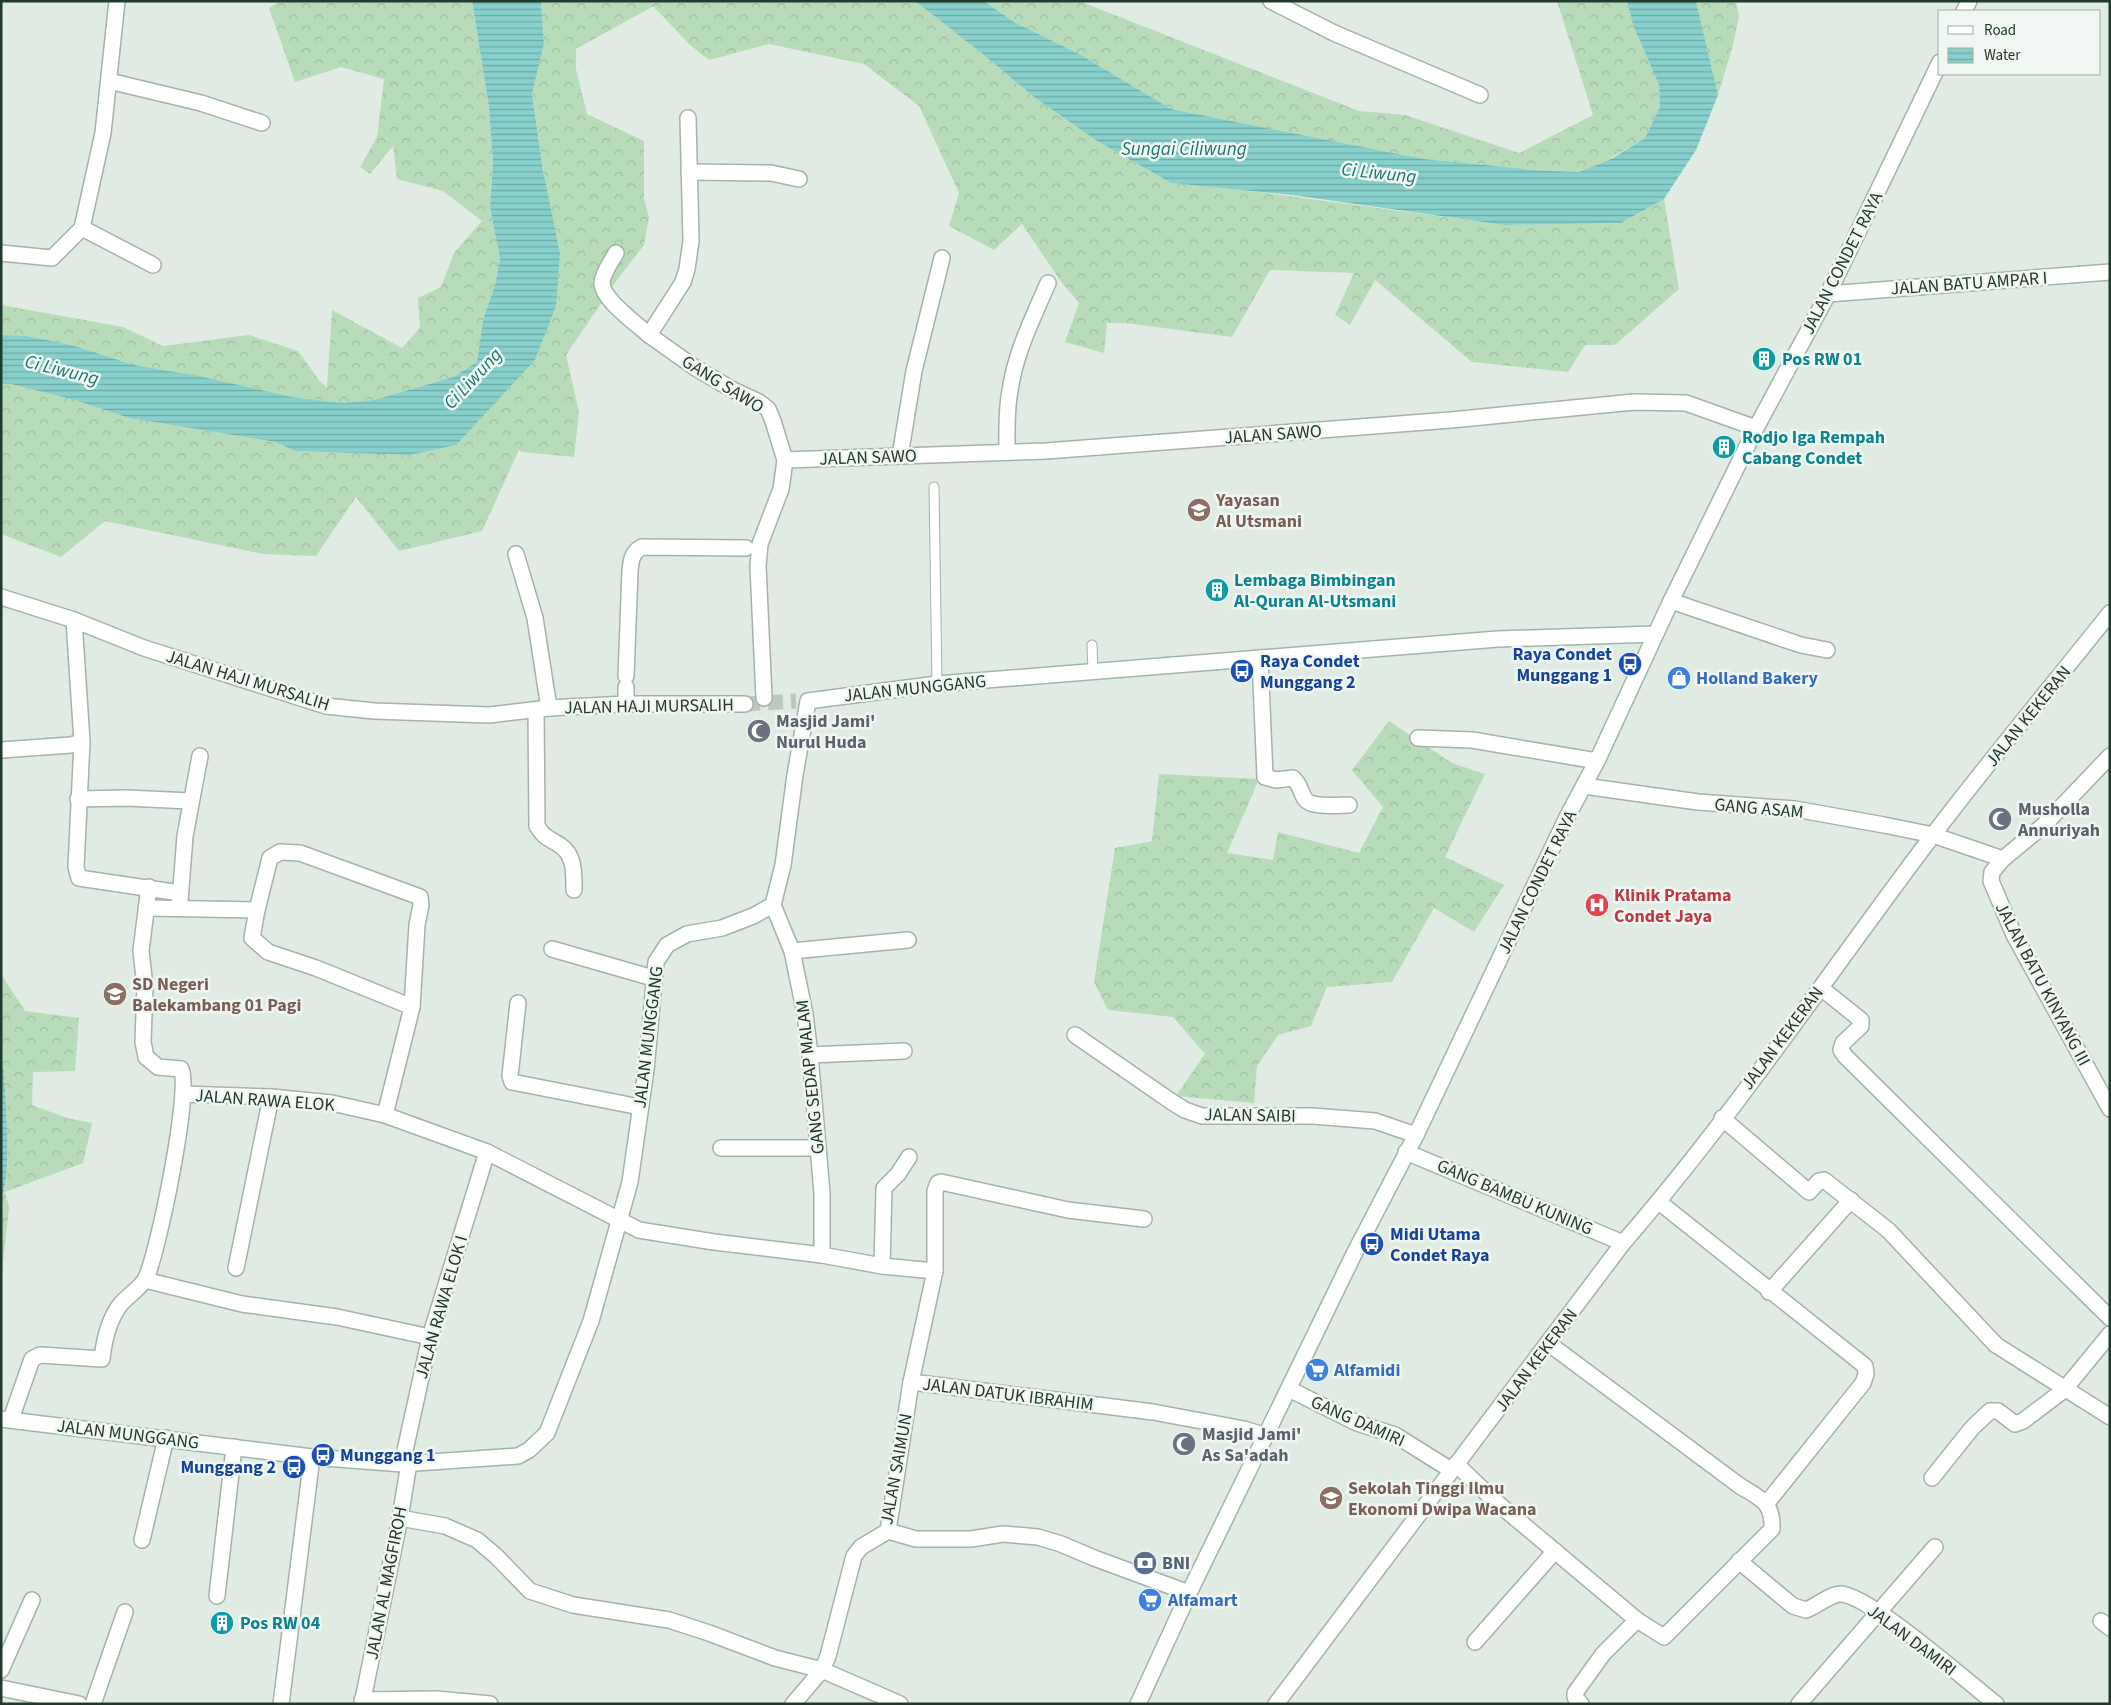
<svg xmlns="http://www.w3.org/2000/svg" width="2111" height="1705" viewBox="0 0 2111 1705" font-family="'Source Sans 3',sans-serif">
	<style>
		.forest { fill: url(#forest-crowns) }
		.water { fill: url(#water-rules) }
		.lines { fill: none; stroke-linecap: round; stroke-linejoin: round }
		.street-tunnel { stroke: #bac8bf; stroke-width: 15; stroke-dasharray: 15 8; stroke-linecap: butt }
		.lane-casing { stroke: #a3b3a9; stroke-width: 11 }
		.street-casing { stroke: #a3b3a9; stroke-width: 18 }
		.secondary-casing { stroke: #9eb6a9; stroke-width: 18 }
		.lane { stroke: #fff; stroke-width: 9 }
		.street { stroke: #fff; stroke-width: 15 }
		.secondary { stroke: #fff; stroke-width: 15 }
		.labels { text-anchor: middle; stroke-width: 5; stroke-linejoin: round; paint-order: stroke }
		.street-label { font-size: 18px; fill: #203b2e; stroke: #f0f7f2 }
		.culture-label { font-size: 18px; font-weight: bold; fill: #0d838f; stroke: #f0f7f2; text-anchor: start }
		.education-label { font-size: 18px; font-weight: bold; fill: #785e54; stroke: #f0f7f2; text-anchor: start }
		.transit-label { font-size: 18px; font-weight: bold; fill: #164399; stroke: #f0f7f2; text-anchor: start }
		.shop-label { font-size: 18px; font-weight: bold; fill: #366cbe; stroke: #f0f7f2; text-anchor: start }
		.worship-label { font-size: 18px; font-weight: bold; fill: #5b616d; stroke: #f0f7f2; text-anchor: start }
		.health-label { font-size: 18px; font-weight: bold; fill: #be3a42; stroke: #f0f7f2; text-anchor: start }
		.service-label { font-size: 18px; font-weight: bold; fill: #4e5e75; stroke: #f0f7f2; text-anchor: start }
		.water-label { font-size: 19px; font-style: italic; fill: #1b7673; stroke: #f0f7f2 }
	</style>
	<defs>
		<pattern id="forest-crowns" width="20" height="18" patternUnits="userSpaceOnUse" patternTransform="scale(1.25)"><rect width="20" height="18" fill="#b8dcba"/><path d="M2 6a3 3 0 1 1 6 0M12 15a3 3 0 1 1 6 0" fill="none" stroke="#9ebea0"/></pattern>
		<pattern id="water-rules" width="6" height="5" patternUnits="userSpaceOnUse" patternTransform="scale(1.25)"><rect width="6" height="5" fill="#87d0cc"/><path d="M0 2.5h6" fill="none" stroke="#6eaaa6"/></pattern>
	</defs>
	<rect width="100%" height="100%" fill="#e0ebe3"/>
	<g class="forest">
		<path d="M280,1H472L489,107L493,163L490,208L500,258L495,285L483,320L477,362L453,377L374,400L342,403L294,397L134,365L72,345L27,336L1,335V305L123,327L163,346L249,335L298,351L318,379L327,388L332,310L402,348L420,328L418,298L441,287L454,253L482,221L443,191L397,179L393,146L370,174L360,167L377,137L384,79L341,67L295,82L269,8Z"/>
		<path d="M541,1H915L989,58L1034,97L1097,141L1171,183L1251,191L1504,225L1621,223L1664,199L1679,289L1615,345H1585L1568,372L1472,362L1375,280L1350,325L1335,315L1354,273L1270,270L1232,337L1125,323H1107L1104,353L1065,342L1079,303L1062,283L1022,224L994,250L949,226L959,193L919,106L864,64L769,44L709,60L689,44L654,7H652L576,49V69L587,114L644,141V198L649,218L644,245L617,280L566,355L579,412L574,457L522,452L519,450L482,531L399,551L356,497L316,556L263,554L105,521L61,557L1,534V384H11L74,399L129,418L276,442L294,451L409,455L560,253L545,181L532,94L544,44Z"/>
		<path d="M984,1H1079L1359,111L1405,115L1519,153L1593,115L1557,1H1627L1633,25L1659,85L1660,107L1645,138L1611,158L1580,172L1524,169L1424,159L1171,109L1081,55L1014,22Z"/>
		<path d="M1696,1H1736L1739,17L1732,49L1718,95Z"/>
		<path d="M1389,721L1452,763L1485,774L1445,857L1504,885L1474,932L1434,908L1392,982L1327,987L1311,1026L1278,1035L1257,1066L1254,1103L1176,1096L1205,1054L1173,1017L1108,1010L1094,982L1115,848L1152,841L1159,774L1259,779L1227,853L1273,860L1278,832L1359,853L1383,807L1352,770Z"/>
		<path d="M1,974L25,1011L79,1018L75,1071L33,1072L32,1105L67,1118L92,1123L83,1163L5,1192L9,1207L1,1282V1199C13,1177 5,1098 4,1070L1,1064Z"/>
	</g>
	<g class="water">
		<path d="M472,1H541L544,44L532,94L543,170L560,253L556,306L535,360L456,445L409,455L294,451L276,442L129,418L75,400L11,384H1V335L27,336L72,345L134,365L198,376L293,397L342,403L374,400L453,377L477,362L483,320L495,285L500,258L490,208L493,163L489,107Z"/>
		<path d="M915,1H984L1014,22L1081,55L1171,109L1424,159L1535,170L1579,172L1613,158L1645,138L1660,107L1659,85L1633,25L1627,1H1696L1718,95L1696,150L1664,199L1621,223L1504,225L1292,195L1171,183L1097,141L1034,97L983,54Z"/>
		<path d="M1,1064L4,1070C5,1098 13,1177 1,1199Z"/>
	</g>
	<g class="lines">
		<path class="street-tunnel" d="M745,704L796,701"/>
		<g class="lane-casing">
			<g id="lane">
				<path d="M934,487L937,684"/>
				<path d="M1092,645L1093,671"/>
			</g>
		</g>
		<g class="street-casing">
			<g id="street">
				<path d="M1271,1L1334,33L1480,95"/>
				<path d="M109,81L201,103L262,123"/>
				<path d="M688,118L691,241L687,269L683,282L649,335L694,367L733,390L759,402L768,409L773,421L785,460L781,489L760,544L758,566L764,698"/>
				<path d="M689,172L771,173L799,179"/>
				<path d="M82,228L103,133L117,1"/>
				<path d="M1,253L52,258L82,228L153,265"/>
				<path d="M616,253C611,262 603,273 602,282C601,299 637,324 649,335"/>
				<path d="M1007,452C1007,432 1006,411 1010,391C1015,353 1033,318 1048,283"/>
				<path d="M900,456L914,371L942,258"/>
				<path d="M785,460L1046,451L1451,420L1634,402L1686,403L1756,428"/>
				<path d="M516,554L535,618L549,708"/>
				<path d="M1,597L74,620L144,648L326,706L374,711L489,715L549,708L626,704H745"/>
				<path d="M1671,601L1801,645L1827,650"/>
				<path d="M1260,658L1265,777L1276,780L1293,778C1302,787 1299,790 1305,799C1311,808 1339,805 1349,805"/>
				<path d="M626,676L630,571C631,560 632,552 642,547L746,548"/>
				<path d="M626,704V687"/>
				<path d="M536,710L537,826C546,840 548,837 561,846C575,856 574,874 574,890"/>
				<path d="M1418,738L1472,740L1597,761"/>
				<path d="M82,742L76,867L79,878L180,893"/>
				<path d="M1,750L71,745L82,742L74,620"/>
				<path d="M2110,756L2044,825L2003,859L1992,872L1991,881L2014,935L2110,1109"/>
				<path d="M1584,786L1698,802L1795,809L1884,825L1933,835L2003,859"/>
				<path d="M78,799L126,798L191,801"/>
				<path d="M180,901L185,836L200,756"/>
				<path d="M773,905L792,951L805,1014L810,1055L822,1193V1255"/>
				<path d="M146,908L257,910L252,938L268,952L316,968L412,1007L385,1115"/>
				<path d="M257,910L270,858L280,852L300,853L420,897L421,905L417,925L412,1007"/>
				<path d="M552,949L653,978"/>
				<path d="M792,951L908,940"/>
				<path d="M1821,988L1861,1020V1026L1843,1043L1841,1050L1845,1056L2110,1318"/>
				<path d="M518,1003L510,1076L512,1082L640,1107"/>
				<path d="M1075,1035L1172,1102L1185,1110L1202,1116H1313L1375,1121L1416,1135"/>
				<path d="M810,1055L904,1051"/>
				<path d="M183,1094L271,1097L332,1103L385,1115L487,1152L639,1230L714,1242L822,1255L882,1266L935,1271L911,1382L1153,1412L1244,1429L1266,1436"/>
				<path d="M1722,1118L1809,1192L1819,1181L1824,1180L1888,1230L1996,1345L2110,1417"/>
				<path d="M721,1148H818"/>
				<path d="M1406,1152L1623,1243"/>
				<path d="M1659,1202L1865,1366L1866,1374L1863,1383L1767,1503"/>
				<path d="M882,1266L884,1188L898,1174L909,1157"/>
				<path d="M236,1268L271,1097"/>
				<path d="M935,1271V1191L938,1183L941,1182L1068,1210L1144,1219"/>
				<path d="M145,1280L242,1304L337,1317L430,1337"/>
				<path d="M1769,1292L1851,1200"/>
				<path d="M1289,1389L1357,1423L1395,1435L1451,1470"/>
				<path d="M11,1419L32,1359L40,1355L102,1359C104,1340 108,1321 120,1305C127,1296 141,1288 146,1278C158,1253 192,1088 181,1069L158,1067L146,1057L143,1042L145,986L141,951L149,887"/>
				<path d="M402,1464L430,1337L487,1152"/>
				<path d="M1456,1464L1495,1501L1637,1620L1664,1637L1772,1529C1773,1502 1761,1499 1740,1486L1548,1343"/>
				<path d="M1932,1478L1972,1428L1990,1411H1998L2015,1424L2023,1421L2064,1390L2110,1334"/>
				<path d="M400,1518L445,1526L477,1540L496,1556L530,1591L573,1605L669,1620L709,1633L775,1658L822,1670L900,1704"/>
				<path d="M888,1531L916,1539H971L1003,1534L1038,1537L1061,1544L1094,1558L1189,1593"/>
				<path d="M142,1540L166,1438"/>
				<path d="M1739,1561L1793,1606L1806,1610C1815,1607 1831,1594 1840,1594C1867,1593 1969,1683 1996,1704"/>
				<path d="M217,1596L234,1447"/>
				<path d="M2101,1621L2110,1628"/>
				<path d="M1475,1642L1555,1551"/>
				<path d="M1,1670L32,1600"/>
				<path d="M1,1688L79,1704"/>
				<path d="M362,1700L436,1699L490,1704"/>
				<path d="M93,1704L125,1612"/>
				<path d="M281,1704L312,1457"/>
				<path d="M362,1704L400,1518L409,1463"/>
				<path d="M793,1704L822,1670L828,1656L854,1556L861,1547L888,1531L911,1382"/>
				<path d="M1276,1704L1623,1243C1735,1114 1830,971 1933,835C1990,760 2051,687 2110,613"/>
				<path d="M1581,1704L1575,1697V1693L1603,1654L1637,1620"/>
				<path d="M1799,1704L1935,1547"/>
			</g>
		</g>
		<g class="secondary-casing">
			<g id="secondary">
				<path d="M1964,11L1969,1"/>
				<path d="M1828,294L2110,272"/>
				<path d="M1,1419L312,1457L402,1464L518,1456L529,1450L547,1433L591,1321L630,1182L646,1070L656,962L667,945L687,934L722,928L753,916L773,905L783,865L795,775L808,701L937,684L1498,639L1655,634"/>
				<path d="M1138,1704L1189,1593L1354,1254L1416,1135L1567,817L1597,761L1671,601L1756,428L1828,294L1940,62"/>
			</g>
		</g>
		<use href="#lane" class="lane"/>
		<use href="#street" class="street"/>
		<use href="#secondary" class="secondary"/>
	</g>
	<defs>
		<g id="building-disc" transform="scale(1.25)"><circle r="9.5" fill="#0f9aa8" stroke="#f0f7f2"/><path d="M-4-6H4V6H1V3H-1V6H-4ZM-2.5-4.3h1.7v1.8h-1.7ZM.8-4.3h1.7v1.8H.8ZM-2.5-1h1.7V.8h-1.7ZM.8-1h1.7V.8H.8Z" fill="#fff"/></g>
		<g id="school-disc" transform="scale(1.25)"><circle r="9.5" fill="#8d6e63" stroke="#f0f7f2"/><path d="M0-5L7-2L0 1L-7-2ZM-4 1L0 2.5L4 1V4Q0 6-4 4Z" fill="#fff"/></g>
		<g id="bus-disc" transform="scale(1.25)"><circle r="9.5" fill="#1a4fb4" stroke="#f0f7f2"/><path d="M-5-6H5V4H4V6H2V4H-2V6H-4V4H-5ZM-3.5-4V0h7V-4ZM-3.5 1.2v1.5H-2V1.2ZM2 1.2v1.5H3.5V1.2Z" fill="#fff"/></g>
		<g id="shop-disc" transform="scale(1.25)"><circle r="9.5" fill="#3f7fe0" stroke="#f0f7f2"/><path d="M-5-2.5h2.3a2.7 3.5 0 0 1 5.4 0H5L5.5 6h-11ZM-1.5-2.5h3a1.5 2.3 0 0 0-3 0Z" fill="#fff"/></g>
		<g id="mosque-disc" transform="scale(1.25)"><circle r="9.5" fill="#6b7280" stroke="#f0f7f2"/><path d="M3.5-4.9A6 6 0 1 0 3.5 4.9A5 5 0 1 1 3.5-4.9Z" fill="#fff"/></g>
		<g id="hospital-disc" transform="scale(1.25)"><circle r="9.5" fill="#e0444e" stroke="#f0f7f2"/><path d="M-5-5h3v3.5h4V-5h3V5h-3V1.5h-4V5h-3Z" fill="#fff"/></g>
		<g id="supermarket-disc" transform="scale(1.25)"><circle r="9.5" fill="#3f7fe0" stroke="#f0f7f2"/><path d="M-6-5.5h2.5l.6 2H6L4.5 2H-2.5L-4.4-4H-6ZM-1.5 3.2a1.3 1.3 0 1 0 .1 0ZM3 3.2a1.3 1.3 0 1 0 .1 0Z" fill="#fff"/></g>
		<g id="university-disc" transform="scale(1.25)"><circle r="9.5" fill="#8d6e63" stroke="#f0f7f2"/><path d="M0-5L7-2L0 1L-7-2ZM-4 1L0 2.5L4 1V4Q0 6-4 4Z" fill="#fff"/></g>
		<g id="bank-disc" transform="scale(1.25)"><circle r="9.5" fill="#5c6f8a" stroke="#f0f7f2"/><path d="M-6-4H6V4H-6ZM0-2.3a2.3 2.3 0 1 0 0 4.6a2.3 2.3 0 1 0 0-4.6Z" fill="#fff"/></g>
	</defs>
	<g fill-rule="evenodd">
		<use href="#building-disc" x="1764" y="359"/>
		<use href="#building-disc" x="1724" y="447"/>
		<use href="#school-disc" x="1199" y="510"/>
		<use href="#building-disc" x="1217" y="590"/>
		<use href="#bus-disc" x="1630" y="664"/>
		<use href="#bus-disc" x="1242" y="671"/>
		<use href="#shop-disc" x="1679" y="678"/>
		<use href="#mosque-disc" x="759" y="731"/>
		<use href="#mosque-disc" x="2000" y="819"/>
		<use href="#hospital-disc" x="1597" y="905"/>
		<use href="#school-disc" x="115" y="994"/>
		<use href="#bus-disc" x="1372" y="1244"/>
		<use href="#supermarket-disc" x="1317" y="1370"/>
		<use href="#mosque-disc" x="1184" y="1444"/>
		<use href="#bus-disc" x="323" y="1455"/>
		<use href="#bus-disc" x="294" y="1467"/>
		<use href="#university-disc" x="1331" y="1498"/>
		<use href="#bank-disc" x="1145" y="1563"/>
		<use href="#supermarket-disc" x="1150" y="1600"/>
		<use href="#building-disc" x="222" y="1623"/>
	</g>
	<g class="labels">
		<g class="street-label">
			<text transform="translate(1842 263) rotate(-63)" y="6">JALAN CONDET RAYA</text>
			<text transform="translate(1969 283) rotate(-4)" y="6">JALAN BATU AMPAR I</text>
			<text transform="translate(723 384) rotate(32)" y="6">GANG SAWO</text>
			<text transform="translate(1273 434) rotate(-4)" y="6">JALAN SAWO</text>
			<text transform="translate(868 457) rotate(-2)" y="6">JALAN SAWO</text>
			<text transform="translate(248 680) rotate(17)" y="6">JALAN HAJI MURSALIH</text>
			<text transform="translate(915 688) rotate(-6)" y="6">JALAN MUNGGANG</text>
			<text transform="translate(649 706) rotate(-1)" y="6">JALAN HAJI MURSALIH</text>
			<text transform="translate(2028 716) rotate(-51)" y="6">JALAN KEKERAN</text>
			<text transform="translate(1759 808) rotate(5)" y="6">GANG ASAM</text>
			<text transform="translate(1537 882) rotate(-64)" y="6">JALAN CONDET RAYA</text>
			<text transform="translate(2043 984) rotate(62)" y="6">JALAN BATU KINYANG III</text>
			<text transform="translate(648 1037) rotate(-83)" y="6">JALAN MUNGGANG</text>
			<text transform="translate(1782 1038) rotate(-53)" y="6">JALAN KEKERAN</text>
			<text transform="translate(810 1077) rotate(-96)" y="6">GANG SEDAP MALAM</text>
			<text transform="translate(265 1100) rotate(4)" y="6">JALAN RAWA ELOK</text>
			<text transform="translate(1250 1115) rotate(1)" y="6">JALAN SAIBI</text>
			<text transform="translate(1515 1197) rotate(23)" y="6">GANG BAMBU KUNING</text>
			<text transform="translate(441 1307) rotate(-74)" y="6">JALAN RAWA ELOK I</text>
			<text transform="translate(1536 1360) rotate(-53)" y="6">JALAN KEKERAN</text>
			<text transform="translate(1008 1394) rotate(7)" y="6">JALAN DATUK IBRAHIM</text>
			<text transform="translate(1358 1421) rotate(24)" y="6">GANG DAMIRI</text>
			<text transform="translate(128 1434) rotate(7)" y="6">JALAN MUNGGANG</text>
			<text transform="translate(896 1469) rotate(-80)" y="6">JALAN SAIMUN</text>
			<text transform="translate(386 1583) rotate(-79)" y="6">JALAN AL MAGFIROH</text>
			<text transform="translate(1912 1640) rotate(37)" y="6">JALAN DAMIRI</text>
		</g>
		<g class="culture-label">
			<text x="1782" y="365">Pos RW 01</text>
			<text x="1742" y="443">Rodjo Iga Rempah<tspan x="1742" dy="21">Cabang Condet</tspan></text>
			<text x="1234" y="586">Lembaga Bimbingan<tspan x="1234" dy="21">Al-Quran Al-Utsmani</tspan></text>
			<text x="240" y="1629">Pos RW 04</text>
		</g>
		<g class="education-label">
			<text x="1216" y="506">Yayasan<tspan x="1216" dy="21">Al Utsmani</tspan></text>
			<text x="132" y="990">SD Negeri<tspan x="132" dy="21">Balekambang 01 Pagi</tspan></text>
			<text x="1348" y="1494">Sekolah Tinggi Ilmu<tspan x="1348" dy="21">Ekonomi Dwipa Wacana</tspan></text>
		</g>
		<g class="transit-label">
			<text x="1612" y="660" text-anchor="end">Raya Condet<tspan x="1612" dy="21">Munggang 1</tspan></text>
			<text x="1260" y="667">Raya Condet<tspan x="1260" dy="21">Munggang 2</tspan></text>
			<text x="1390" y="1240">Midi Utama<tspan x="1390" dy="21">Condet Raya</tspan></text>
			<text x="340" y="1461">Munggang 1</text>
			<text x="276" y="1473" text-anchor="end">Munggang 2</text>
		</g>
		<g class="shop-label">
			<text x="1696" y="684">Holland Bakery</text>
			<text x="1334" y="1376">Alfamidi</text>
			<text x="1168" y="1606">Alfamart</text>
		</g>
		<g class="worship-label">
			<text x="776" y="727">Masjid Jami'<tspan x="776" dy="21">Nurul Huda</tspan></text>
			<text x="2018" y="815">Musholla<tspan x="2018" dy="21">Annuriyah</tspan></text>
			<text x="1202" y="1440">Masjid Jami'<tspan x="1202" dy="21">As Sa'adah</tspan></text>
		</g>
		<g class="health-label">
			<text x="1614" y="901">Klinik Pratama<tspan x="1614" dy="21">Condet Jaya</tspan></text>
		</g>
		<g class="service-label">
			<text x="1162" y="1569">BNI</text>
		</g>
		<g class="water-label">
			<text x="1184" y="155">Sungai Ciliwung</text>
			<text transform="translate(1379 172) rotate(6)" y="7">Ci Liwung</text>
			<text transform="translate(62 369) rotate(14)" y="7">Ci Liwung</text>
			<text transform="translate(472 378) rotate(-47)" y="7">Ci Liwung</text>
		</g>
	</g>
	<rect width="2111" height="1705" fill="none" stroke="#203b2e" stroke-width="5"/>
	<rect x="1938" y="10" width="162" height="65" fill="#f0f7f2" stroke="#9daca4"/>
	<rect x="1948" y="26" width="25" height="8" fill="#ffffff" stroke="#9daca4"/>
	<text x="1984" y="35" font-size="15" fill="#203b2e">Road</text>
	<rect x="1948" y="48" width="25" height="15" fill="url(#water-rules)" stroke="#9daca4"/>
	<text x="1984" y="60" font-size="15" fill="#203b2e">Water</text>
</svg>
